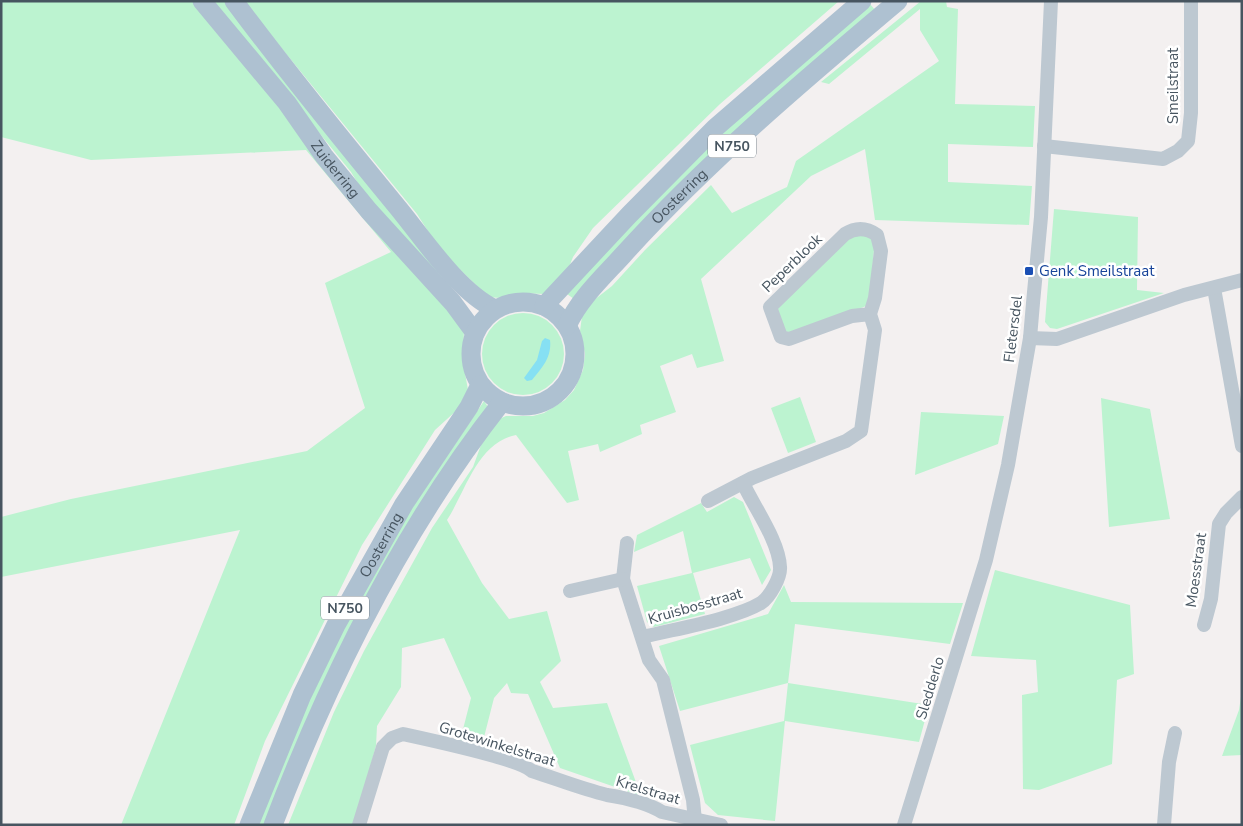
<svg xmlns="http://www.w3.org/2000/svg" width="1243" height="826" viewBox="0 0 1243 826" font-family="'Nunito Sans',sans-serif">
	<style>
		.green { fill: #bcf3d0 }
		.water { fill: #86e0f3 }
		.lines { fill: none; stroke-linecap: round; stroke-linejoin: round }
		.minor { stroke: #bdc8d1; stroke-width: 14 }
		.major { stroke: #aec1d1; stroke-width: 19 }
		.transit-dot { fill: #1a4fb4; stroke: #fff; stroke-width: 2 }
		.labels { text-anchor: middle; stroke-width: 5; stroke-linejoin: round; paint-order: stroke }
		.shield { fill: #fff; stroke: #7e8890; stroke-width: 1 }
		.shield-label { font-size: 14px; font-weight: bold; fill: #475560 }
		.street-label { font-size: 15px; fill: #475560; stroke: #fff }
		.transit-label { font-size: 15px; fill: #164399; stroke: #fff; text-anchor: start }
	</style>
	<rect width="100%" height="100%" fill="#f3f0f0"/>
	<g class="green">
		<path d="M1,1H193L464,329L463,362L468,390L457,410L435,430L362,545L265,741L234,825H121L240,530L1,577V517L71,499L307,451L365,408L325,283L391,252L306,150L91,160L1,137Z"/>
		<path d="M212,1H224L455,285L447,290L375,211L351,172Z"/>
		<path d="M243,1H839L720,104L593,228L573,257L569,267L544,294L518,293L500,298L488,297L440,250L417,214Z"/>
		<path d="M921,1H946L947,7L958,9L955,104L1035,106L1033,147L948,144V182L1032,186L1029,225L875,220L865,149L811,176L701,279L724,361L697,368L692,354L660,366L676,412L640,425L642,434L600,452L598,444L568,451L579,500L567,503L516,435C477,443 466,491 447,520L482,583L509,619L547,611L561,661L540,682L553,708L607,703L641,796L560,768L528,694L511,693L507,683L494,698L482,745L460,741L471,698L444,638L402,648L401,687L377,726L376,746L354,825H288L334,712L364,651L432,528L473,467L481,445L497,420L506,416H533L544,413L565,400L574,390L583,370L585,354L580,331L582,316L594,300L612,286L645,250L711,185L732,213L787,187L796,161L939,61L920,30V9L829,84L821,82Z"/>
		<path d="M870,4L876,11L574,299L567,294L616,238L744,112Z"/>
		<path d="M1054,209L1138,217L1137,290L1164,293L1057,329L1050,328L1045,322Z"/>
		<path d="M854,233L875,239L869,305L794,333L783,331L776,305Z"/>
		<circle cx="523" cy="354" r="41"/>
		<path d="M800,397L816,442L788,453L771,408Z"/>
		<path d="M1101,398L1150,409L1170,519L1109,527Z"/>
		<path d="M484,401L488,407L429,492L266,825H256L315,683L392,538Z"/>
		<path d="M921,412L1004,416L998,444L915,475Z"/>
		<path d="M734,497L743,502L771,570L762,585L750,558L693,573L705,614L654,627L647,622L637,586L692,573L683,531L634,552L637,535L701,503L707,512Z"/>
		<path d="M995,570L1130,605L1134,674L1117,680L1112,764L1039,790L1023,789L1022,695L1038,692L1036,660L971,656Z"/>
		<path d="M784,585L791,602L963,603L950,644L795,624L788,683L929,705L919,742L785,721L775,821L718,815L705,803L690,745L784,721L788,683L680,711L659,646L768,614Z"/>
		<path d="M1242,690V755L1222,756L1239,710Z"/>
	</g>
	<path class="water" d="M545,338L550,340C552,357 542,368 532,380L527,381L524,378L537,360L542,341Z"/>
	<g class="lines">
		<g class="minor">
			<path d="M1044,146L1163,159L1178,151L1188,141L1191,113V1"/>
			<path d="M1214,288L1242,446"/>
			<path d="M1030,338L1057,339L1184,295L1242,280"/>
			<path d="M708,501L752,478L846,441L861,431L875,330L870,314L875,298L881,251L877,235C867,228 856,227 845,234L770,307L781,337L789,339L852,316L870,314"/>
			<path d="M627,543L623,579L649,660L663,680L693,800L695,821"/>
			<path d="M570,591L623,579"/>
			<path d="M1204,625L1211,599L1219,524L1226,513L1242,497"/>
			<path d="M643,637C674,629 735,619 761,603C770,597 781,577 780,567C779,541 754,507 743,483"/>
			<path d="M359,825L383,747L392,738L403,734C426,739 519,759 532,771C557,779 582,789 607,795C626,798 646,802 662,812L721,825"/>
			<path d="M904,825L986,560L1008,465L1030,338L1033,303L1041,217L1051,1"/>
			<path d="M1164,825L1169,762L1175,733"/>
		</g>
		<g class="major">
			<path id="s1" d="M202,1L287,103L324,156L369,211L453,303L475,333"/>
			<path d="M234,1C287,72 343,141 399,209C425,241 459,292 495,309"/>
			<circle cx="523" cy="354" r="52"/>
			<path d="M544,306L629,215L715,128L862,1"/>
			<path id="s2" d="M567,326C579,299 603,277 623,255C706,163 803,81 898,1"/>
			<path id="s3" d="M249,825L302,695L336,625L404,504L469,407L480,385"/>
			<path d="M273,825C330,675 403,528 502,402"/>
		</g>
	</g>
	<rect class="transit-dot" x="1024" y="266" width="10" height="10" rx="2.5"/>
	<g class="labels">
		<g class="shield">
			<rect x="708" y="134.5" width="48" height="23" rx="4"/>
			<rect x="321" y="596.5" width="48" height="23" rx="4"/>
		</g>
		<g class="shield-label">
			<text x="732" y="151">N750</text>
			<text x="345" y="613">N750</text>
		</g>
		<g class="street-label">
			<text transform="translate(1173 86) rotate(-90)" y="5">Smeilstraat</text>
			<text dy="5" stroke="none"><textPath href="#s1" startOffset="215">Zuiderring</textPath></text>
			<text dy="5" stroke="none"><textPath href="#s2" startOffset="172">Oosterring</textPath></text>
			<text transform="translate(792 263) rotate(-44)" y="5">Peperblook</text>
			<text transform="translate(1013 329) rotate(-83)" y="5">Fletersdel</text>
			<text dy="5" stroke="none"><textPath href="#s3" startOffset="310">Oosterring</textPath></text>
			<text transform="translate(1196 570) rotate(-82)" y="5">Moesstraat</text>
			<text transform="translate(695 606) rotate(-16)" y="5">Kruisbosstraat</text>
			<text transform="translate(930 688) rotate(-73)" y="5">Sledderlo</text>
			<text transform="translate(497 744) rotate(17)" y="5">Grotewinkelstraat</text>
			<text transform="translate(648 790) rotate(17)" y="5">Krelstraat</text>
		</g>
		<g class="transit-label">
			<text x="1039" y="276">Genk Smeilstraat</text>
		</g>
	</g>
	<rect width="1243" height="826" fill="none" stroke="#475560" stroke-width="5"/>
</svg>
